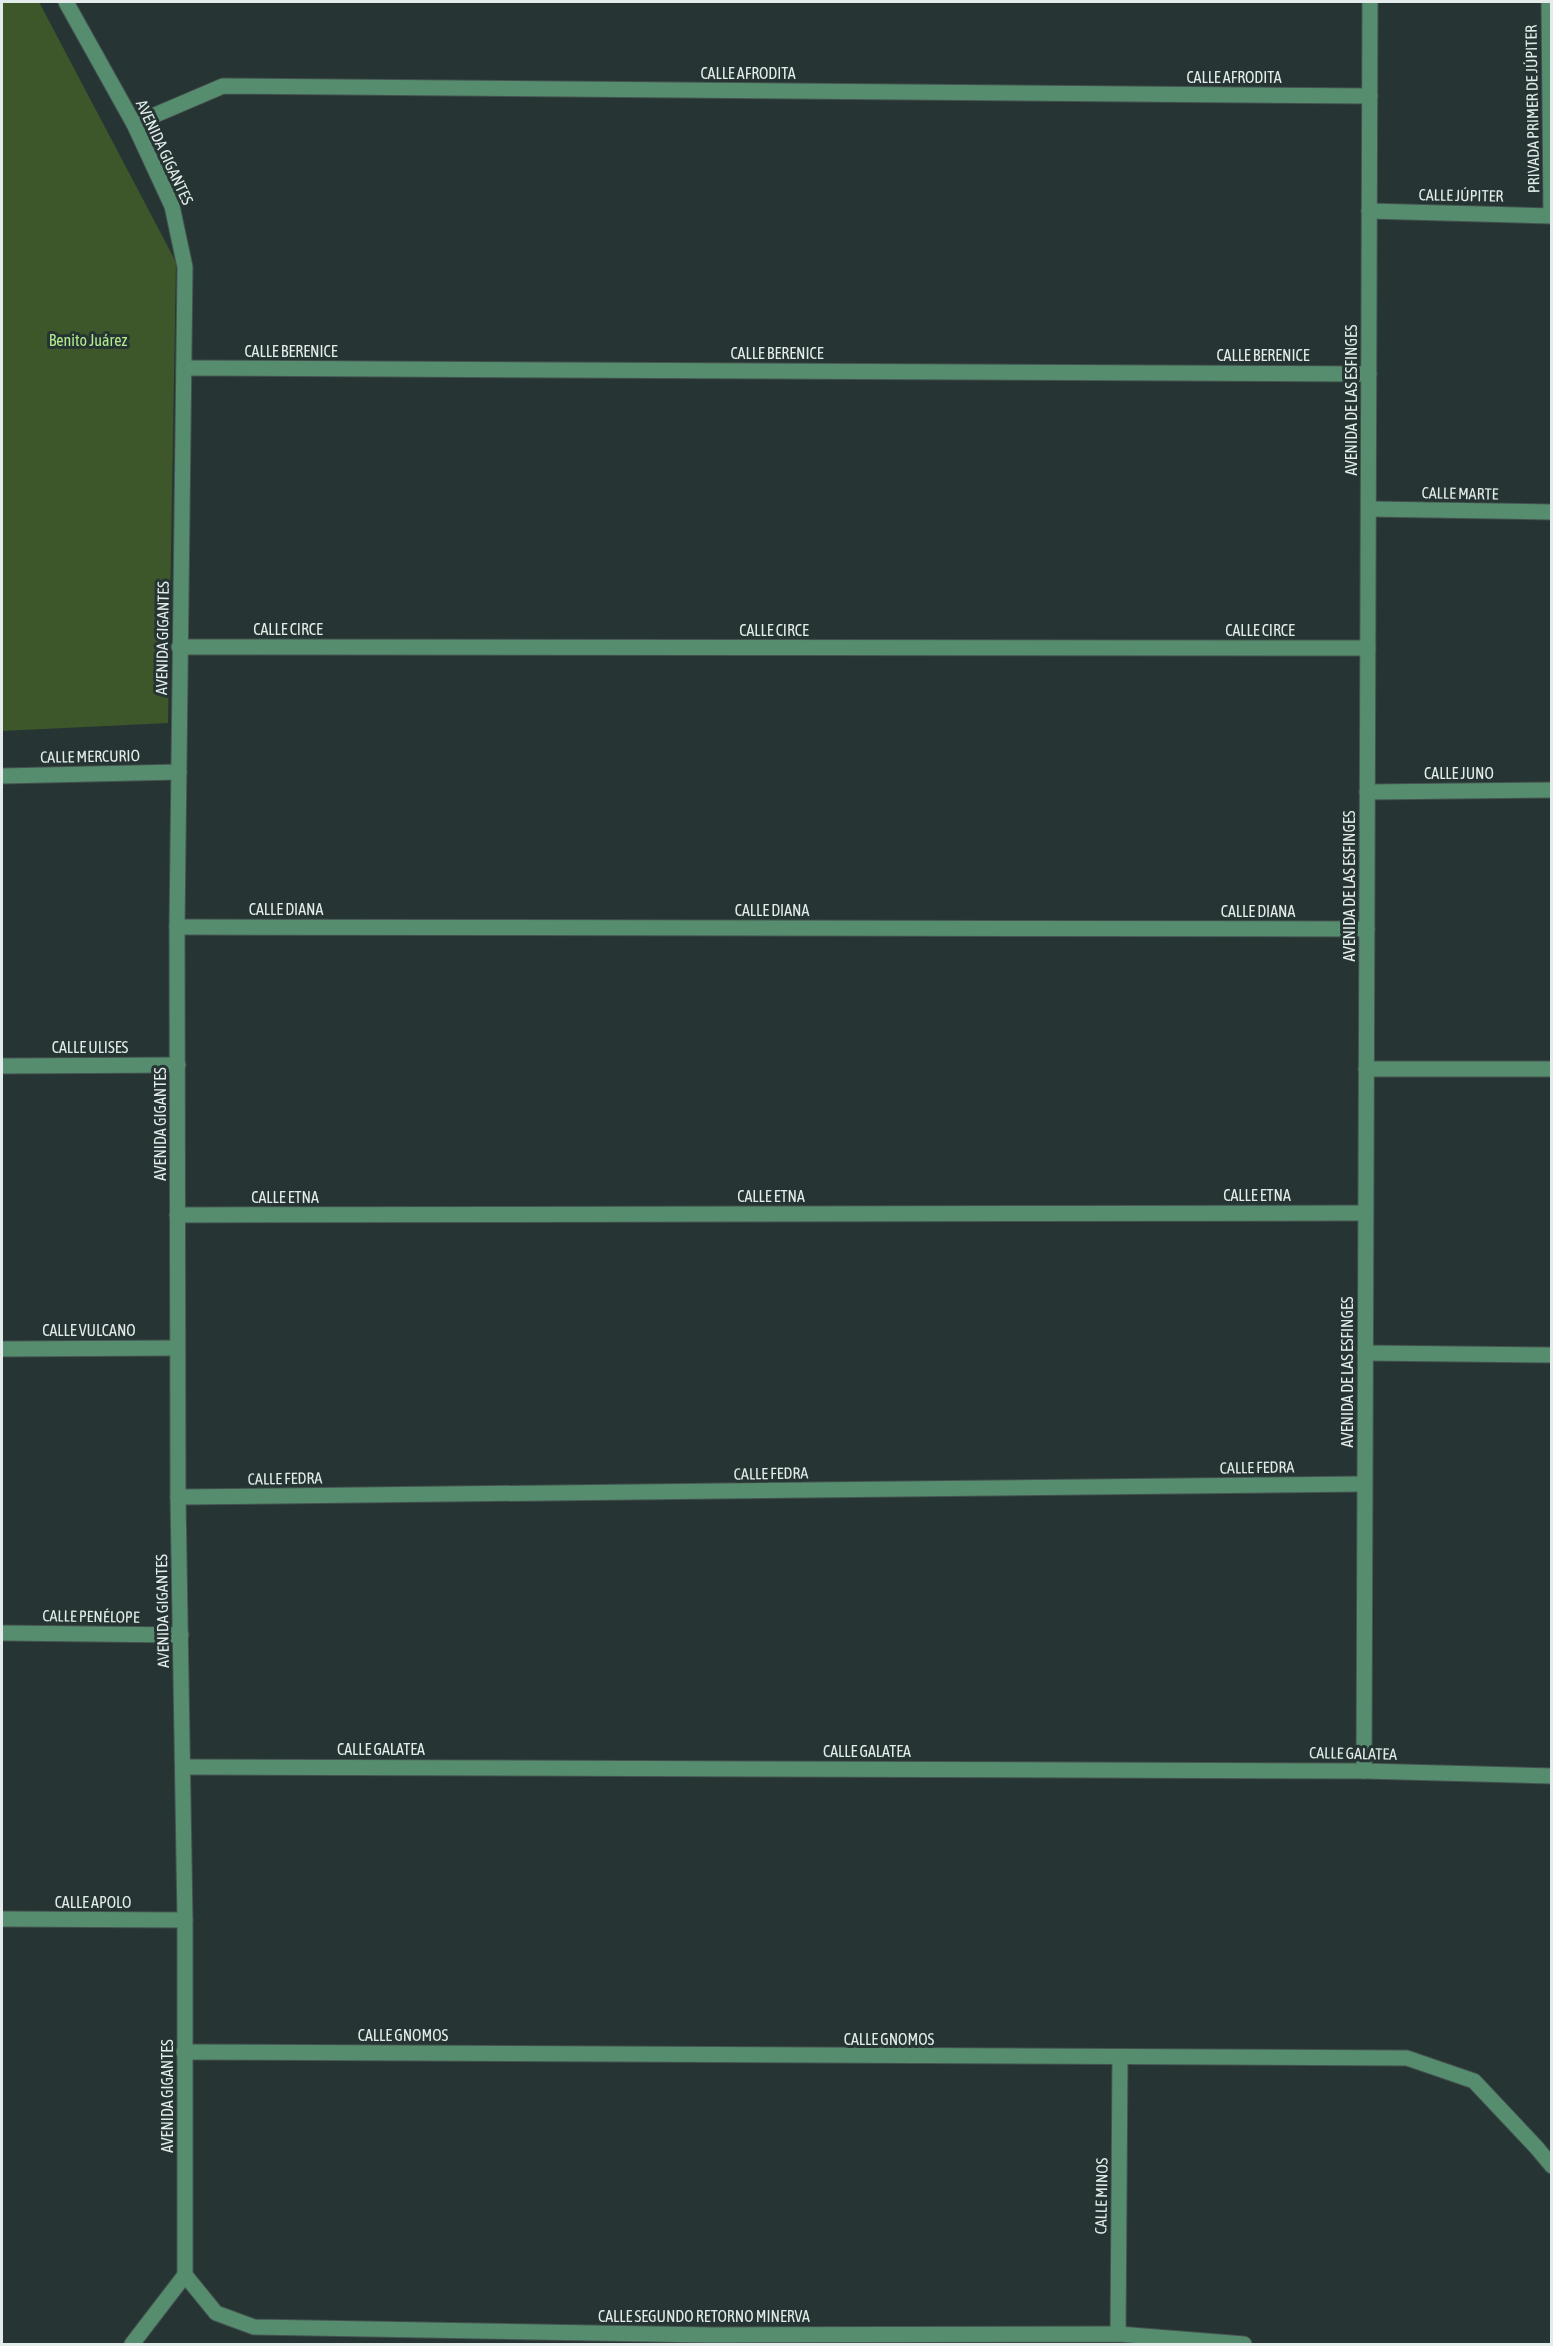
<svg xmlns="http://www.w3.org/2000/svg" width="1553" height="2346" viewBox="0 0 1553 2346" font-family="'Asap Condensed',sans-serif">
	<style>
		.green { fill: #3d572b }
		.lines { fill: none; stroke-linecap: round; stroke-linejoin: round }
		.minor-casing { stroke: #445250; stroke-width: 17 }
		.minor { stroke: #568d6e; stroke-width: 15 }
		.labels { text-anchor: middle; stroke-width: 6; stroke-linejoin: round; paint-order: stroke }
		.street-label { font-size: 16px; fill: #e3ecea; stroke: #263533 }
		.park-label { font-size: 16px; fill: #b2eb8b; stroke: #263533 }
	</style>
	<rect width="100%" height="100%" fill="#263533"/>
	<path class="green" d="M2,2H39L176,262L168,723L2,731Z"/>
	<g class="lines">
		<g class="minor-casing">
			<g id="minor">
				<path d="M66,2L134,124L172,206L185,267L177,927L178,1497L185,1920V2275"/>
				<path d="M1549,2L1551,216"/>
				<path d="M134,124L223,86L1370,96"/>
				<path d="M1369,211L1552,216"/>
				<path d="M184,368L1369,374"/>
				<path d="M1369,509L1552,512"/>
				<path d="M179,647L1368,648"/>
				<path d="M2,776L179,772"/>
				<path d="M1367,792L1552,790"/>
				<path d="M177,927L1367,929"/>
				<path d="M2,1066L178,1065"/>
				<path d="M1366,1069H1552"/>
				<path d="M177,1215L1365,1213"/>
				<path d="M2,1349L177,1348"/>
				<path d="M1365,1353L1552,1355"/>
				<path d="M178,1497L1364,1484"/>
				<path d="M2,1633L181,1635"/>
				<path d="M183,1767L1364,1771L1552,1776"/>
				<path d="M1364,1771L1370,2"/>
				<path d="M2,1919L185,1920"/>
				<path d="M184,2052L1407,2058L1474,2081L1537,2148L1552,2166"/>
				<path d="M185,2275L216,2313L254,2327L710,2335L1118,2334L1244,2344"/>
				<path d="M1118,2334L1120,2058"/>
				<path d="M132,2344L185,2275"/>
			</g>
		</g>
		<use href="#minor" class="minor"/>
	</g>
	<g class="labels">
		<g class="street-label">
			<text x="748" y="79">CALLE AFRODITA</text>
			<text x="1234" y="83">CALLE AFRODITA</text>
			<text transform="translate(1532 109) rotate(-91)" y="6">PRIVADA PRIMER DE JÚPITER</text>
			<text transform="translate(165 152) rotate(65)" y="6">AVENIDA GIGANTES</text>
			<text transform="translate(1461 195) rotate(1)" y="6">CALLE JÚPITER</text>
			<text x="291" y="357">CALLE BERENICE</text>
			<text x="777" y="359">CALLE BERENICE</text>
			<text x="1263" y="361">CALLE BERENICE</text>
			<text transform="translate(1351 400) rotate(-90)" y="6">AVENIDA DE LAS ESFINGES</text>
			<text transform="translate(1460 493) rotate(1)" y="6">CALLE MARTE</text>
			<text x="288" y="635">CALLE CIRCE</text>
			<text x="774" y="636">CALLE CIRCE</text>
			<text x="1260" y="636">CALLE CIRCE</text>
			<text transform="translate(162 638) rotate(-89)" y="6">AVENIDA GIGANTES</text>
			<text transform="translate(90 756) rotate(-1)" y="6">CALLE MERCURIO</text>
			<text x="1459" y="779">CALLE JUNO</text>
			<text transform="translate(1349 886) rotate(-90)" y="6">AVENIDA DE LAS ESFINGES</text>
			<text x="286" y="915">CALLE DIANA</text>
			<text x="772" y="916">CALLE DIANA</text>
			<text x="1258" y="917">CALLE DIANA</text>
			<text x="90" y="1053">CALLE ULISES</text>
			<text transform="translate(160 1124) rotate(-90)" y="6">AVENIDA GIGANTES</text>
			<text x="1257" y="1201">CALLE ETNA</text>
			<text x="771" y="1202">CALLE ETNA</text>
			<text x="285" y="1203">CALLE ETNA</text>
			<text x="89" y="1336">CALLE VULCANO</text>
			<text transform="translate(1347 1372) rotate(-90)" y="6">AVENIDA DE LAS ESFINGES</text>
			<text transform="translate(1257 1467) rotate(-1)" y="6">CALLE FEDRA</text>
			<text transform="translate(771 1473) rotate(-1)" y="6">CALLE FEDRA</text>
			<text transform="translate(285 1478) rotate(-1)" y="6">CALLE FEDRA</text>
			<text transform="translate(162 1611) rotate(-91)" y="6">AVENIDA GIGANTES</text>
			<text transform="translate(91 1616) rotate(1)" y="6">CALLE PENÉLOPE</text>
			<text x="381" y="1755">CALLE GALATEA</text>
			<text x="867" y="1757">CALLE GALATEA</text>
			<text transform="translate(1353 1753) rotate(1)" y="6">CALLE GALATEA</text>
			<text x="93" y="1908">CALLE APOLO</text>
			<text x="403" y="2041">CALLE GNOMOS</text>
			<text x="889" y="2045">CALLE GNOMOS</text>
			<text transform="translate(167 2096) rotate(-90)" y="6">AVENIDA GIGANTES</text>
			<text transform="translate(1101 2196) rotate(-89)" y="6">CALLE MINOS</text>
			<text x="704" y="2322">CALLE SEGUNDO RETORNO MINERVA</text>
		</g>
		<g class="park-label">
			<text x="88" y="346">Benito Juárez</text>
		</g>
	</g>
	<rect width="1553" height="2346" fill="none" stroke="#e3ecea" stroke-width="6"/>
</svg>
